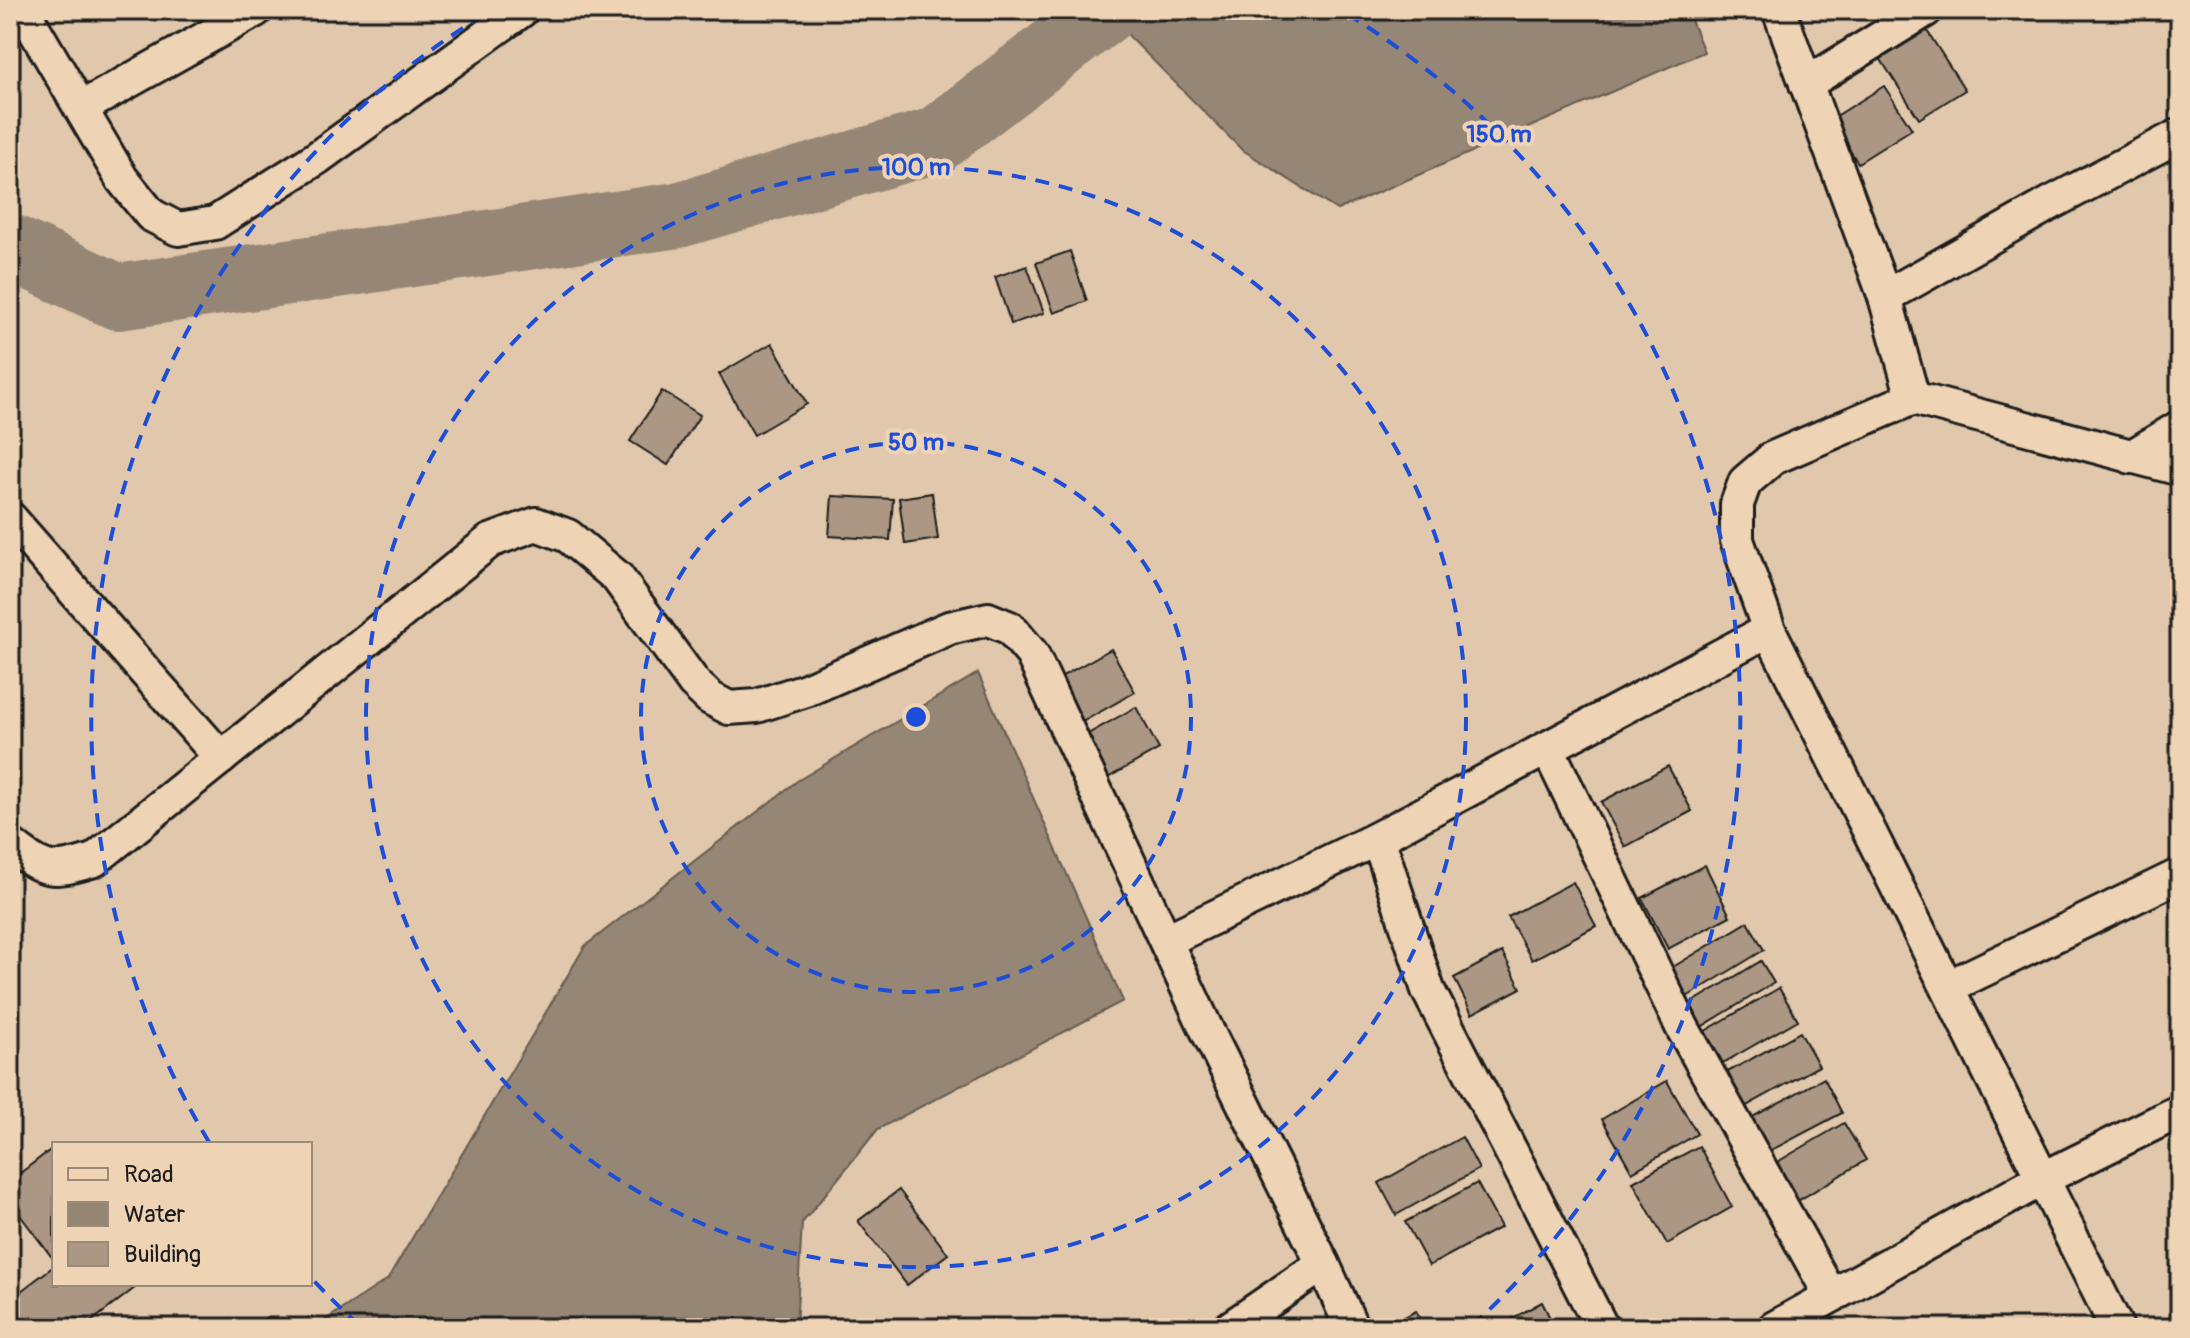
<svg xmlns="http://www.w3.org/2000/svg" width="2190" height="1338" viewBox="0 0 2190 1338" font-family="Pangolin,sans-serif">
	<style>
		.water { fill: #958674; stroke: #655c51; stroke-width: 2 }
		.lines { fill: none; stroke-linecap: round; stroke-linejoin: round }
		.river { stroke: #958674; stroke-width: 66 }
		.building { fill: #ab9783; stroke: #1c1c1c; stroke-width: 2 }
		.minor-casing { stroke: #1c1c1c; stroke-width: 38 }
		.minor { stroke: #eed3b5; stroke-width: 32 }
		.ring { fill: none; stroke: #1d4ed8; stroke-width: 4; stroke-dasharray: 14 10 }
		.centre { fill: #1d4ed8; stroke: #eed3b5; stroke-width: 4 }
		.ring-label { font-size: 24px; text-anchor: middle; font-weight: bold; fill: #1d4ed8; stroke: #eed3b5; stroke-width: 8; stroke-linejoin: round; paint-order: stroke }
	</style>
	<rect width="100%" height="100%" fill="#e1c8ac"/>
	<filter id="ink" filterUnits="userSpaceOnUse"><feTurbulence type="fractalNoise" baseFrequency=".0125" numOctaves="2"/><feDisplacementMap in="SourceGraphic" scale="16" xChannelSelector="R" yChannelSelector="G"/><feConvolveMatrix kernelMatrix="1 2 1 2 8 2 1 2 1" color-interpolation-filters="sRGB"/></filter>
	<g filter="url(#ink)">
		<g class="water">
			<path d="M1103,10H1687L1704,52L1337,210L1241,149Z"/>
			<path d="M978,673L1123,1001L878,1129L802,1223L796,1328H313L388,1279L585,946L797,781Z"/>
		</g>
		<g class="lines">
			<path class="river" d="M10,247L118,297L678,215L936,140L1106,10"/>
		</g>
		<g class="building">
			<path d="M1922,23L1965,90L1919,119L1876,52Z"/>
			<path d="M1884,86L1912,129L1858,163L1830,120Z"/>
			<path d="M1070,251L1087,301L1054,313L1036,263Z"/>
			<path d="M1027,266L1044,313L1011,324L995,277Z"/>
			<path d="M772,343L807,404L754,435L719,374Z"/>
			<path d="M662,391L700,415L668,465L630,441Z"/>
			<path d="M932,493L938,539L905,544L899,498Z"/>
			<path d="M832,496L893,499L890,540L829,536Z"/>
			<path d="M1111,649L1135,692L1077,725L1052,682Z"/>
			<path d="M1136,707L1159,749L1104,780L1081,738Z"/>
			<path d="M1668,766L1692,811L1625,847L1601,802Z"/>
			<path d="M1705,865L1730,916L1668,949L1642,898Z"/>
			<path d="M1573,882L1596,926L1532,960L1508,917Z"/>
			<path d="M1748,922L1764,950L1685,998L1668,970Z"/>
			<path d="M1502,952L1521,988L1472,1014L1454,978Z"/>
			<path d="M1761,961L1774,983L1701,1027L1688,1005Z"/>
			<path d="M1779,988L1798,1020L1723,1063L1705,1031Z"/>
			<path d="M1800,1032L1819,1066L1743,1108L1724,1074Z"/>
			<path d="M1824,1078L1842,1113L1766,1153L1749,1119Z"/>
			<path d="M1667,1081L1697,1134L1632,1172L1602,1119Z"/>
			<path d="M1844,1123L1866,1160L1794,1203L1772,1165Z"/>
			<path d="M1462,1137L1479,1169L1396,1215L1379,1183Z"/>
			<path d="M1699,1146L1732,1207L1667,1244L1633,1182Z"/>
			<path d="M54,1147V1260L10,1202V1181Z"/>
			<path d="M1477,1183L1501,1227L1429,1266L1405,1222Z"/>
			<path d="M899,1190L948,1254L907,1285L858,1221Z"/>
			<path d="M54,1266V1284H140L83,1328H10V1294L13,1297Z"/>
			<path d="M1542,1302L1555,1328H1495Z"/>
			<path d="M1416,1311L1426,1328H1383Z"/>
		</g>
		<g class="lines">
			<g class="minor-casing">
				<g id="minor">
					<path d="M23,10L122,179L151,215L178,229L215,223L317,158L522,10"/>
					<path d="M1779,10L1885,297L1913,398L1773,458L1745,482L1737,504V540L1769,630L2117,1328"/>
					<path d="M1806,84L1926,10"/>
					<path d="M81,108L256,10"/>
					<path d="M1885,297L2051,203L2180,135"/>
					<path d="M1913,398L2180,469"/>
					<path d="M2131,457L2180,427"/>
					<path d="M10,518L221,758"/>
					<path d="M1548,749L1682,1027L1831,1296"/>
					<path d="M1378,838L1428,990L1602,1328"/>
					<path d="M10,844C45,872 51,873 94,860L490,541L536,524L568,536L617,577L694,683L710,698L729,708L757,706L806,690L949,628L988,619L1010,628L1032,654L1205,1026L1323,1264L1352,1328"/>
					<path d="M1167,940L1378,838L1769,630"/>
					<path d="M1948,987L2180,875"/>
					<path d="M1230,1328L1323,1264"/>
					<path d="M1774,1328L2044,1178L2180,1111"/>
				</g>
			</g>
			<use href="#minor" class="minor"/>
		</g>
	</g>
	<g class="ring">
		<circle cx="916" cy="717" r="275"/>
		<circle cx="916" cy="717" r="550"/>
		<path d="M359 1325A825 825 0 0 1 313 1280M209 1142A825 825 0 0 1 485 14M1347 14A825 825 0 0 1 1473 1325"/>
	</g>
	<circle cx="916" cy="717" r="12" class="centre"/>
	<g class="ring-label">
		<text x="1499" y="142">150 m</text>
		<text x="916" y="175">100 m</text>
		<text x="916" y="450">50 m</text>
	</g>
	<rect width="2190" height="1338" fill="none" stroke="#eed3b5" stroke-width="40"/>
	<rect x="20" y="20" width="2150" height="1298" fill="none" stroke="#1c1c1c" stroke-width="3" filter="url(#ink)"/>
	<rect x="52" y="1142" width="260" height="144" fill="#eed3b5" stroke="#9a8a78" stroke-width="2"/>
	<rect x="68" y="1168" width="40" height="12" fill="#eed3b5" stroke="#9a8a78" stroke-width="2"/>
	<text x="124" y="1182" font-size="24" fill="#1c1c1c">Road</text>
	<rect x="68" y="1202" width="40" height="24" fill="#958674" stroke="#9a8a78" stroke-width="2"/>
	<text x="124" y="1222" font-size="24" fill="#1c1c1c">Water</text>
	<rect x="68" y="1242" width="40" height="24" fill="#ab9783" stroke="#9a8a78" stroke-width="2"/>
	<text x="124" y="1262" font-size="24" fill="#1c1c1c">Building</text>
</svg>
